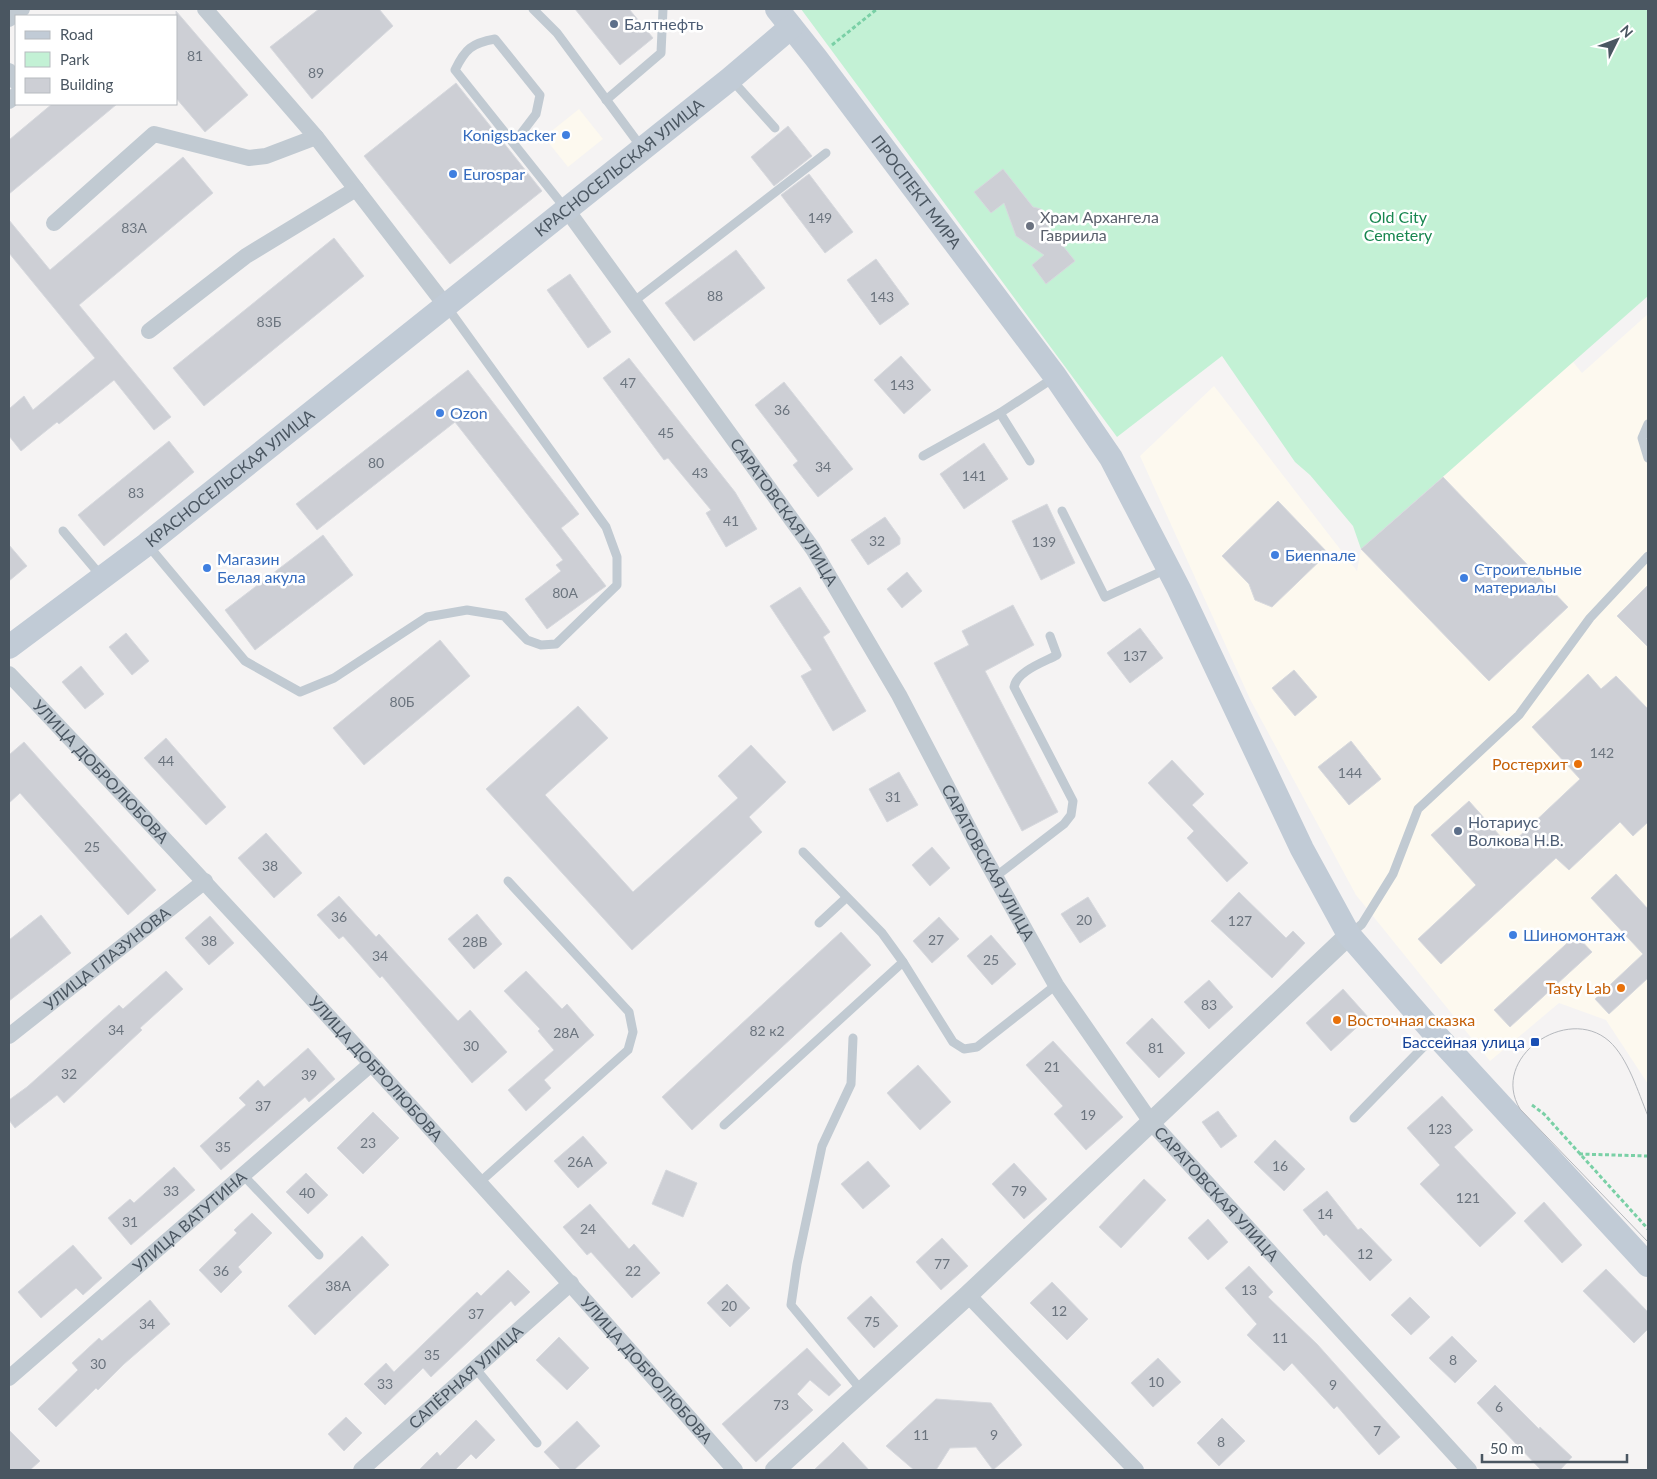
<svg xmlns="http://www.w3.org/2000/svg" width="1657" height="1479" viewBox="0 0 1657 1479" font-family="Lato,sans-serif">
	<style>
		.commercial { fill: #fdf9ef }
		.green { fill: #c3f1d5 }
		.building { fill: #cdcfd5; stroke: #d7d9de }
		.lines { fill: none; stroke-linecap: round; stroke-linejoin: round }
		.path { stroke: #7ad0a6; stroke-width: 3; stroke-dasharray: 4 2.5; stroke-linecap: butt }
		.service { stroke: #c1cad2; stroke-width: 9 }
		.minor { stroke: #c1cad2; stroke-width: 16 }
		.tertiary { stroke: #c1cad2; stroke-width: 20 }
		.secondary { stroke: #c1cbd6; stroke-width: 24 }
		.tram { stroke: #b5b8bd; stroke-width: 1 }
		.service-dot { fill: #5c6f8a; stroke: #fff; stroke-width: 2 }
		.shop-dot { fill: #3f7fe0; stroke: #fff; stroke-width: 2 }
		.worship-dot { fill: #6b7280; stroke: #fff; stroke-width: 2 }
		.food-dot { fill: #e8710a; stroke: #fff; stroke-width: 2 }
		.transit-dot { fill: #1a4fb4; stroke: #fff; stroke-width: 2 }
		.labels { text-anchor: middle; stroke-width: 5; stroke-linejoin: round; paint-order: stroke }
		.number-label { font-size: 14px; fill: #6b747e }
		.service-label { font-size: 16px; fill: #4e5e75; stroke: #fff; text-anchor: start }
		.shop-label { font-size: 16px; fill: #366cbe; stroke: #fff; text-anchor: start }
		.street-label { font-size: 16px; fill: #4a5661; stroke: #fff }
		.worship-label { font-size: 16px; fill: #5b616d; stroke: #fff; text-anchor: start }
		.park-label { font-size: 16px; fill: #17864f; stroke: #fff }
		.food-label { font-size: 16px; fill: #c56008; stroke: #fff; text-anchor: end }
		.transit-label { font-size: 16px; fill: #164399; stroke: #fff; text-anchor: end }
	</style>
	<rect width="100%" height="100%" fill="#f5f3f3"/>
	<g class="commercial">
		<path d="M579,109L603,139L568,167L544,137Z"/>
		<path d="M1648,314V1084L1606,1020L1559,1003L1490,1061L1356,895L1250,699L1140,456L1214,386L1357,571L1361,549L1573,362L1582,373Z"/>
	</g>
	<path class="green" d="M801,9H1648V296L1361,549L1353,526L1310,475L1295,462L1222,356L1117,437Z"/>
	<g class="building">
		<path d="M319,9H379L393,26L312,99L270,47Z"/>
		<path d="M575,9H629L653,38L620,65Z"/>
		<path d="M176,11L248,95L205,132L176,98Z"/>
		<path d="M456,83L542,191L450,264L364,156Z"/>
		<path d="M52,104H117L9,194V140Z"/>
		<path d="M788,126L812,156L774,186L751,157Z"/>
		<path d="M183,157L213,193L79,305L171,417L154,430L114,380L59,424L57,422L21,451L9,436V409L24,396L33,410L95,358L9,253V220L50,270Z"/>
		<path d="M1003,169L1033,207L1041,209L1049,218L1048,227L1075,261L1046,284L1032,265L1044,255L1016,236L1004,203L991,213L974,192Z"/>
		<path d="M809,174L853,232L825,253L781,195Z"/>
		<path d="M334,238L364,276L204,406L173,368Z"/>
		<path d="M736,250L765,288L694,341L665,303Z"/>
		<path d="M876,259L909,304L880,325L847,280Z"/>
		<path d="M570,274L611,332L588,348L547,290Z"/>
		<path d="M901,356L931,390L904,414L874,380Z"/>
		<path d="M629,358L735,492L757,529L726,547L706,513L711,510L668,458L664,460L603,378Z"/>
		<path d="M468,370L579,514L561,528L606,586L547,629L525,599L561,571L556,565L563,560L455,422L317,530L296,504Z"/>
		<path d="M784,382L853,469L818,497L793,465L798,461L755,405Z"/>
		<path d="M169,441L194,472L104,546L78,515Z"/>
		<path d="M984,443L1008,479L964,509L940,474Z"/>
		<path d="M1443,477L1568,607L1489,681L1361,549Z"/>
		<path d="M1278,501L1328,553L1272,607L1255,600L1249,584L1222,556Z"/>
		<path d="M1047,504L1075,563L1041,580L1012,521Z"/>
		<path d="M885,517L900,538V544L868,565L851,540Z"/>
		<path d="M323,535L353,575L255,650L225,610Z"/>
		<path d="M9,545L27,566L9,581Z"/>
		<path d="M907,572L922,591L902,608L887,589Z"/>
		<path d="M1648,585V647L1617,616Z"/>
		<path d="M800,587L830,632L823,637L866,711L833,731L801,676L812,670L770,606Z"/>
		<path d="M1013,605L1034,645L985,671L1058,812L1022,831L934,663L969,645L962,631Z"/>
		<path d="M1140,628L1163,658L1130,683L1107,653Z"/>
		<path d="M126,633L149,661L132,675L109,647Z"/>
		<path d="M440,640L470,676L364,765L333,728Z"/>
		<path d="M81,666L104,694L85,709L62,682Z"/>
		<path d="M1294,670L1317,697L1295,716L1272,688Z"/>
		<path d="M1588,674L1601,689L1616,676L1648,709V822L1633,836L1620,822L1569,870L1556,858L1441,964L1418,939L1476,885L1431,835L1469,801L1509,846L1580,779L1532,727Z"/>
		<path d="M578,706L608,738L545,795L633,892L738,798L718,776L751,745L786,782L749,817L762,832L632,950L486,789Z"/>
		<path d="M166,738L226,807L206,825L144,758Z"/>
		<path d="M1351,741L1381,779L1349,805L1318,767Z"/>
		<path d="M24,742L156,890L128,915L20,793L9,803V755Z"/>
		<path d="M1172,760L1204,794L1192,805L1248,863L1227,882L1187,838L1194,831L1148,783Z"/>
		<path d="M899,772L918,805L887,822L869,789Z"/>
		<path d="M266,833L302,873L274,898L238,858Z"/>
		<path d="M932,847L950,868L930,886L912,865Z"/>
		<path d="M1616,874L1648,909V978L1609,1014L1595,999L1643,954L1591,898Z"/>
		<path d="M1239,892L1286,938L1293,931L1305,943L1272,978L1211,921Z"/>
		<path d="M339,896L376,937L379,934L458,1021L470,1010L507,1052L472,1083L382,976L380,978L343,936L339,939L317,915Z"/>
		<path d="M1088,897L1106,926L1080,943L1061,914Z"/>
		<path d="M477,914L502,944L474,969L448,939Z"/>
		<path d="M41,915L71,953L9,1001V940Z"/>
		<path d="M210,916L234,943L209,965L185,938Z"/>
		<path d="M939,917L959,939L932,963L913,941Z"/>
		<path d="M841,932L871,965L692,1130L662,1097Z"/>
		<path d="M991,935L1016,964L992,985L967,956Z"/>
		<path d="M1576,935L1592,952L1510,1027L1494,1010Z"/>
		<path d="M166,971L183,989L140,1028L142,1030L64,1103L57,1095L15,1128L9,1120V1100L27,1087L119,1005L123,1009Z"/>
		<path d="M526,971L562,1009L567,1004L594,1035L544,1080L551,1088L526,1111L508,1090L554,1050L538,1031L540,1029L504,991Z"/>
		<path d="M1209,980L1233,1007L1209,1029L1184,1002Z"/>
		<path d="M1343,989L1368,1017L1331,1051L1306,1023Z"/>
		<path d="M1152,1018L1185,1053L1159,1078L1126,1043Z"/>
		<path d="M1053,1041L1123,1117L1086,1150L1054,1114L1063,1106L1026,1065Z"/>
		<path d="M308,1048L335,1079L309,1102L305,1097L221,1170L200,1146L246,1105L239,1098L258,1080L264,1087Z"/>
		<path d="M918,1065L951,1102L920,1130L887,1093Z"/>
		<path d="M1442,1096L1473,1130L1454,1147L1516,1213L1480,1247L1420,1184L1440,1165L1407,1128Z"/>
		<path d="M1218,1111L1237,1136L1221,1148L1202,1122Z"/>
		<path d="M373,1112L399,1138L363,1174L337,1148Z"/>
		<path d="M583,1136L607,1163L578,1188L554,1161Z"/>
		<path d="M1275,1140L1305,1169L1284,1191L1254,1162Z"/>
		<path d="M868,1161L890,1186L863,1209L841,1184Z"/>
		<path d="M1014,1163L1047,1199L1024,1219L992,1184Z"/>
		<path d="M174,1167L195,1190L131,1245L108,1218L130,1199L134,1203Z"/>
		<path d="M666,1170L697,1183L683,1217L652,1204Z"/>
		<path d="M306,1173L328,1195L308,1214L286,1192Z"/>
		<path d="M1144,1179L1166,1200L1121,1248L1099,1227Z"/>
		<path d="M1327,1191L1358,1230L1361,1228L1392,1260L1370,1281L1326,1234L1324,1236L1303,1210Z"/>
		<path d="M1544,1202L1582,1245L1562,1263L1524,1221Z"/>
		<path d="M590,1204L629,1249L634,1244L660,1273L632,1298L591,1252L587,1255L563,1227Z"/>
		<path d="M252,1213L272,1233L238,1267L242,1272L221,1293L199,1270L237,1233L234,1230Z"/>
		<path d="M1208,1219L1228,1242L1208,1260L1188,1238Z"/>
		<path d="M362,1236L389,1265L315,1335L288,1306Z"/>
		<path d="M942,1238L968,1266L941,1290L916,1262Z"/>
		<path d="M73,1245L102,1278L83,1295L76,1288L41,1318L18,1292Z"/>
		<path d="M1249,1266L1273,1292L1268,1297L1317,1344L1400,1437L1379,1455L1337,1406L1334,1409L1292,1363L1284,1371L1247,1335L1257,1324L1225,1288Z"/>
		<path d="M1606,1269L1648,1312V1329L1634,1343L1583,1291Z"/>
		<path d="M508,1270L530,1292L515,1306L511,1301L431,1377L423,1368L385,1405L364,1384L386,1363L394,1372L477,1292L481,1296Z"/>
		<path d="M1052,1282L1088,1319L1067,1340L1030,1303Z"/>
		<path d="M727,1284L750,1308L730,1327L707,1303Z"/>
		<path d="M871,1296L898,1326L874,1348L847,1318Z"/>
		<path d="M1410,1297L1430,1317L1411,1335L1391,1315Z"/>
		<path d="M150,1300L170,1324L124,1364L98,1390L96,1388L56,1427L38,1409L78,1370L72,1363L99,1338L102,1341Z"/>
		<path d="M1452,1336L1477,1361L1455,1383L1429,1358Z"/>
		<path d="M559,1337L589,1368L567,1390L536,1360Z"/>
		<path d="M807,1348L841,1385L829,1396L810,1380L797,1394L813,1410L756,1462L722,1424Z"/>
		<path d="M1158,1358L1181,1382L1153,1407L1131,1383Z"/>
		<path d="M1495,1385L1539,1429L1540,1427L1572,1457L1560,1470H1541L1477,1403Z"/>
		<path d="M936,1399L991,1403L1022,1445L993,1470L976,1447L950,1448L936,1470H914L886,1446Z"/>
		<path d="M346,1417L362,1433L344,1451L328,1434Z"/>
		<path d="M1222,1418L1245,1441L1219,1466L1197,1443Z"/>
		<path d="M476,1420L495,1440L476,1459L471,1454L455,1470H419L437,1452L440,1456Z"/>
		<path d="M577,1421L600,1446L574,1470H561L544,1452Z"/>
		<path d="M9,1430L40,1461L30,1470H9Z"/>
		<path d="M843,1442L869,1470H814L833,1452Z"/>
	</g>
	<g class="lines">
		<g class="path">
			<path d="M832,45L877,9"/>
			<path d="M1532,1105L1544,1114L1648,1229"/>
			<path d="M1579,1154L1648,1156"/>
		</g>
		<g class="service">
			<path d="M533,9L557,33L642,148"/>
			<path d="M731,79L775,128"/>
			<path d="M606,100L661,53L663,9"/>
			<path d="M514,143L536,114L540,95L495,39C472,43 465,49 455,70L565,208"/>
			<path d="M633,302L826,153"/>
			<path d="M1000,413L1030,461"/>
			<path d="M1648,424L1642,438L1648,458"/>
			<path d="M923,456L1000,413L1055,377"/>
			<path d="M1062,511L1105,597L1167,569"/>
			<path d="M63,531L101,576"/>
			<path d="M147,544L245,661L300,692L334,678L427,617L467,610L504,616L527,640L541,645L556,644L617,585V557L606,527L447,307"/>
			<path d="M803,852L882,933L903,962L953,1042L964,1049L977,1047L1056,985"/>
			<path d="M995,877L1064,824L1071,815L1073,801L1014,687C1017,671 1044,662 1057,655L1050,636"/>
			<path d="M819,923L846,898"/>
			<path d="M1349,935L1362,924L1393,874L1418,809L1519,715L1590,618L1648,556"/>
			<path d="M853,1038L851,1084L822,1146L797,1264L791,1305L862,1391"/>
			<path d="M1354,1118L1435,1035"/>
			<path d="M724,1125L903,962"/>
			<path d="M243,1175L319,1255"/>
			<path d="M480,1182L628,1050L633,1032L629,1012L508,881"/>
			<path d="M476,1369L537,1443"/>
		</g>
		<g class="minor">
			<path d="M205,9L316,137L446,306"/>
			<path d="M9,19L22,9"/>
			<path d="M9,71L16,82"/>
			<path d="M9,101L16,95"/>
			<path id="s1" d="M567,210L813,549L899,695L977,844L1056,985L1151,1122L1469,1470"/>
			<path d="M54,223L154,134L249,158L266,156L316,137"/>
			<path d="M149,331L246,256L356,189"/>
			<path id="s2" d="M9,674C256,934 498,1200 735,1470"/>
			<path id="s3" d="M9,1036L205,881"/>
			<path d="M968,1295L1136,1470"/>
			<path id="s4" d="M9,1378L371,1064"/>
			<path id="s5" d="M361,1470L571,1283"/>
		</g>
		<path class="tertiary" d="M775,1470L968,1295L1349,935"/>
		<g class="secondary">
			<path id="s6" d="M777,9L816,58L1055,376L1111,458L1179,589L1302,849L1349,935L1435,1034L1648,1265"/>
			<path id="s7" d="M9,647L147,544L730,79L791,27"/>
		</g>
		<path class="tram" d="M1648,1116C1638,1092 1628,1058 1609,1041C1567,1004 1489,1058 1520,1109L1648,1242"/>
	</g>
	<g class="service-dot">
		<circle cx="614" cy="24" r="5"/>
		<circle cx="1458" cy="831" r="5"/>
	</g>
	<g class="shop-dot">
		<circle cx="566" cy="135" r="5"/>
		<circle cx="453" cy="174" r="5"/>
		<circle cx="440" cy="413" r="5"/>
		<circle cx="1275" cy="555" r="5"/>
		<circle cx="207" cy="568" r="5"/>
		<circle cx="1464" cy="578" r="5"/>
		<circle cx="1513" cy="935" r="5"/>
	</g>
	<circle class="worship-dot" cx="1030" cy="226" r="5"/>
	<g class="food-dot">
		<circle cx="1578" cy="764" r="5"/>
		<circle cx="1621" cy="988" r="5"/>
		<circle cx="1337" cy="1020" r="5"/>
	</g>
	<rect class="transit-dot" x="1530" y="1037" width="10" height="10" rx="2.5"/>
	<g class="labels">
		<g class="number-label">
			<text x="195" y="61">81</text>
			<text x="316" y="78">89</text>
			<text x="820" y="223">149</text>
			<text x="134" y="233">83А</text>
			<text x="715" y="301">88</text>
			<text x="882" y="302">143</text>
			<text x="269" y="327">83Б</text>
			<text x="628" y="388">47</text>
			<text x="902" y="390">143</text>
			<text x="782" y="415">36</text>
			<text x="666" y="438">45</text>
			<text x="376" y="468">80</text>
			<text x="823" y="472">34</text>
			<text x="700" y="478">43</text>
			<text x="974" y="481">141</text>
			<text x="136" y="498">83</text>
			<text x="731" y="526">41</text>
			<text x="877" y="546">32</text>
			<text x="1044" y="547">139</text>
			<text x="565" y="598">80А</text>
			<text x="1135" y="661">137</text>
			<text x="402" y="707">80Б</text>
			<text x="1602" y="758">142</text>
			<text x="166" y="766">44</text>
			<text x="1350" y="778">144</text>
			<text x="893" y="802">31</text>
			<text x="92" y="852">25</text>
			<text x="270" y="871">38</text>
			<text x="339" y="922">36</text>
			<text x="1084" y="925">20</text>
			<text x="1240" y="926">127</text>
			<text x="936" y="945">27</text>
			<text x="209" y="946">38</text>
			<text x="475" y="947">28В</text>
			<text x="380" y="961">34</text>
			<text x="991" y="965">25</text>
			<text x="1209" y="1010">83</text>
			<text x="116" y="1035">34</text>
			<text x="767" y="1036">82 к2</text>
			<text x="566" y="1038">28А</text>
			<text x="471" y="1051">30</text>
			<text x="1156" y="1053">81</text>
			<text x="1052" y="1072">21</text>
			<text x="69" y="1079">32</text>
			<text x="309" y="1080">39</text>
			<text x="263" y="1111">37</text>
			<text x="1088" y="1120">19</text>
			<text x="1440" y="1134">123</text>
			<text x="368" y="1148">23</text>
			<text x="223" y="1152">35</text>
			<text x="580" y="1167">26А</text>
			<text x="1280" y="1171">16</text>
			<text x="171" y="1196">33</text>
			<text x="1019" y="1196">79</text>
			<text x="307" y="1198">40</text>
			<text x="1468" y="1203">121</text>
			<text x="1325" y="1219">14</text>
			<text x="130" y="1227">31</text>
			<text x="588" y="1234">24</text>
			<text x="1365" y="1259">12</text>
			<text x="942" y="1269">77</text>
			<text x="221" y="1276">36</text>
			<text x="633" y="1276">22</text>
			<text x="338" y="1291">38А</text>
			<text x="1249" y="1295">13</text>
			<text x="729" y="1311">20</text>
			<text x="1059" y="1316">12</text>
			<text x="476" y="1319">37</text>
			<text x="872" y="1327">75</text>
			<text x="147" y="1329">34</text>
			<text x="1280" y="1343">11</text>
			<text x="432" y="1360">35</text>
			<text x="1453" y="1365">8</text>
			<text x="98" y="1369">30</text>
			<text x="1156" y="1387">10</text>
			<text x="385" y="1389">33</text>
			<text x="1333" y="1390">9</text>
			<text x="781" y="1410">73</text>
			<text x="1499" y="1412">6</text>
			<text x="1377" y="1436">7</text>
			<text x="921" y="1440">11</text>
			<text x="994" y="1440">9</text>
			<text x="1221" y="1447">8</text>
		</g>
		<g class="service-label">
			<text x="624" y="30">Балтнефть</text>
			<text x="1468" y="828">Нотариус<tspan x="1468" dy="18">Волкова Н.В.</tspan></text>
		</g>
		<g class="shop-label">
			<text x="556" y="141" text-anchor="end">Konigsbacker</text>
			<text x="463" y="180">Eurospar</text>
			<text x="450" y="419">Ozon</text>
			<text x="1285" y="561">Биеnnале</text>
			<text x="217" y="565">Магазин<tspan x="217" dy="18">Белая акула</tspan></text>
			<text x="1474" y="575">Строительные<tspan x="1474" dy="18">материалы</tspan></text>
			<text x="1523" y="941">Шиномонтаж</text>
		</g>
		<g class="street-label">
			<text dy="6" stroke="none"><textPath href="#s7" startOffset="776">КРАСНОСЕЛЬСКАЯ УЛИЦА</textPath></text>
			<text dy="6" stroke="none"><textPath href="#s6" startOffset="230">ПРОСПЕКТ МИРА</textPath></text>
			<text dy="6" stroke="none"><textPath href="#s7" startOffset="278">КРАСНОСЕЛЬСКАЯ УЛИЦА</textPath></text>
			<text dy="6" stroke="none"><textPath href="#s1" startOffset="372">САРАТОВСКАЯ УЛИЦА</textPath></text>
			<text dy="6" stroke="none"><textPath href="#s2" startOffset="134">УЛИЦА ДОБРОЛЮБОВА</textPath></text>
			<text dy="6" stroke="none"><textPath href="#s1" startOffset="778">САРАТОВСКАЯ УЛИЦА</textPath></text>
			<text dy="6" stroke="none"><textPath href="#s3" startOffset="125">УЛИЦА ГЛАЗУНОВА</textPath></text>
			<text dy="6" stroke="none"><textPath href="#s2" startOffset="539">УЛИЦА ДОБРОЛЮБОВА</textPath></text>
			<text dy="6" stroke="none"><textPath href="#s1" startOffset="1182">САРАТОВСКАЯ УЛИЦА</textPath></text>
			<text dy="6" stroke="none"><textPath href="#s4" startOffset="239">УЛИЦА ВАТУТИНА</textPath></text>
			<text dy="6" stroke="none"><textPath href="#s2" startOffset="944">УЛИЦА ДОБРОЛЮБОВА</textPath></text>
			<text dy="6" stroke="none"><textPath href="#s5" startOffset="140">САПЁРНАЯ УЛИЦА</textPath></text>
		</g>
		<g class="worship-label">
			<text x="1040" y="223">Храм Архангела<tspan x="1040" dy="18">Гавриила</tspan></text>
		</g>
		<g class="park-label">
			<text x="1398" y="223">Old City<tspan x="1398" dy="18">Cemetery</tspan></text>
		</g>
		<g class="food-label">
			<text x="1568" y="770">Ростерхит</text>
			<text x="1611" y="994">Tasty Lab</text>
			<text x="1347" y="1026" text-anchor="start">Восточная сказка</text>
		</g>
		<g class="transit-label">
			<text x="1525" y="1048">Бассейная улица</text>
		</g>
	</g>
	<rect width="1657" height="1479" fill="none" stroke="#4a5661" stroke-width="20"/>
	<rect x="15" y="15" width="162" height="90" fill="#ffffff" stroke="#b7bbc0"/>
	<rect x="25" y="31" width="25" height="8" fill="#c1cbd6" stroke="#b7bbc0"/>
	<text x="60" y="40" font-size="15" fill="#4a5661">Road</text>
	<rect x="25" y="52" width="25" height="15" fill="#c3f1d5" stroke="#b7bbc0"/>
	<text x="60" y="65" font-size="15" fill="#4a5661">Park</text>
	<rect x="25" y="78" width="25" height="15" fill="#cdcfd5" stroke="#b7bbc0"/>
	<text x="60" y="90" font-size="15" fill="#4a5661">Building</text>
	<g transform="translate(1617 40) rotate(48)" stroke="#ffffff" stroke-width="4" paint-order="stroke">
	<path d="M0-4L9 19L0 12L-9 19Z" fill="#4a5661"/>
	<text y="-8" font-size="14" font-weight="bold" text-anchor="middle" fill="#4a5661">N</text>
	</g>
	<path d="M1482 1454v8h145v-8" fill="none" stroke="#4a5661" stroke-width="2.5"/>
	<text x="1490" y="1454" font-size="15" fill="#4a5661" stroke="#ffffff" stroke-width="4" paint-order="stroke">50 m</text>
</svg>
